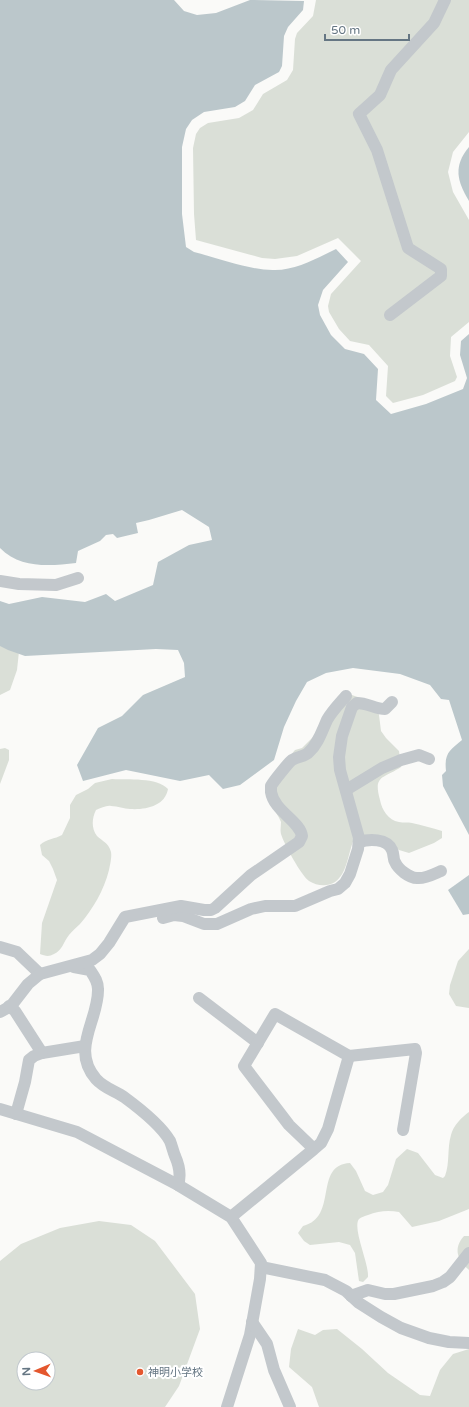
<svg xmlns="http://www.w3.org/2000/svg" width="469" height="1407" viewBox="0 0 469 1407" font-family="'Varela Round','Noto Sans JP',sans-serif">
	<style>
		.green { fill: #dadfd7; fill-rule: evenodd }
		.water { fill: #bbc7cb }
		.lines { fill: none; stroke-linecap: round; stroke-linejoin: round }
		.minor { stroke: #c3c8cc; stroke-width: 12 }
		.poi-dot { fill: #e4572e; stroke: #fff; stroke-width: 1.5 }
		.labels { text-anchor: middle; stroke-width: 4; stroke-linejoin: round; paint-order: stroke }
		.poi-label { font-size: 11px; fill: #657683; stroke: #fff; text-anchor: start }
	</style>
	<rect width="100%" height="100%" fill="#fafaf8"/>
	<g class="green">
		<path d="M316,0H469V132L453,152L448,172L453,192L469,220V322L451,337L450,356L457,377L455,381L423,395L393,403L386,396L388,366L369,345L350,341L339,329L329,312L328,306L331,294L361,261L338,238L297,256L275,259L262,258L196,240L194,214L193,148L196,134L200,128L208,123L239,118L253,110L263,94L287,80L293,70L295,39L297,33L313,16Z"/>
		<path d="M0,614L20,642L17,670L10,690L0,695Z"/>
		<path d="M349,694L375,703L379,715L381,731L386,738L399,751L401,767C383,779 373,775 380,800C382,810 388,820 399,822C403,823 408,822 412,823C422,825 432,828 442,831V838L434,843L409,853L399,850L391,845L355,837C348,851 348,873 335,882C327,887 317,886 309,881C301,875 284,844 281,834C280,830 281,826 281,822C279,816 274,811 272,805C269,798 270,788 269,781L295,750L302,748L312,738Z"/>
		<path d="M5,748L9,750V760L0,784V749Z"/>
		<path d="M112,779C128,780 157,777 168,789C165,806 146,810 130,809C124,809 118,806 111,806C107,805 101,808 96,810C92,818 91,828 97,836C102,841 109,843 111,852C112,857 110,865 109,870C104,890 93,909 80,924C76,928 72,931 69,935C64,941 62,951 54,954C49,957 45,956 40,954L42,923L57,880L53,869L49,861L42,855L40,845C46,839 55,839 62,835L70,818V805L76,795L88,789L95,783Z"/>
		<path d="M469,949V1008L456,1006L449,994L450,985L458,961Z"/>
		<path d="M469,1112V1209L439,1221L412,1227L399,1212C388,1210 378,1211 368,1215C365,1216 361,1217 359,1219C352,1228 369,1263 368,1277L363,1282L359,1281L355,1253L350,1245L339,1242L310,1245L304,1241L298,1233L303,1226C339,1217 313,1165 350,1163L356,1171L365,1191L373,1195L383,1192L388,1185L396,1159L407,1149L418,1153L435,1175L443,1178L445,1176C450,1163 447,1148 451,1135C453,1126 462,1117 469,1112Z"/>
		<path d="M99,1221L131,1225L155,1241L195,1294L200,1329L179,1386L165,1407H0V1261L21,1244L60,1228ZM24,1359H48V1383H24Z"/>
		<path d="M464,1236H469V1270C457,1260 453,1248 464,1236Z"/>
		<path d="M298,1329L315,1335L323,1330L337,1329L362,1349L388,1373L420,1395L430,1396L440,1370L453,1354L469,1349V1407H319L312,1387L289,1367L291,1349Z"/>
	</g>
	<g class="water">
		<path d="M0,0H174L184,11L197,15L216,13L250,0L304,1L303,10L288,27L284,36L282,66L279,72L255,85L245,101L235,107L204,112L192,120L186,129L182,147V214L186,247L194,252C217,258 253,271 275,270C297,270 317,258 336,249L348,262L323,290L318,305L320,315L331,335L345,349L364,354L378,369L376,400L391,414L426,404L463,389L467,378L460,355L461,341L469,334V835L443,786L442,775L446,771C444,753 450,750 462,740L449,700L441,699L430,685L400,674L353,668L326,673L307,682L296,701L284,727L274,760L240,785L223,789L209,775L180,781L126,770L83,781L77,765L98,728L122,716L143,695L185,677L184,663L178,650L156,649L25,656L8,650L0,646V601L9,604L42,597L85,602L106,594L115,601L153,585L158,562L189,545L212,540L209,527L182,510L149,520L136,523L138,533L117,538L113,534L106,535L100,541L78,551L76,563C50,566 21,569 0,548Z"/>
		<path d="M469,147V201C457,181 453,166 469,147Z"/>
		<path d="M469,875V914L463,915L448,890Z"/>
	</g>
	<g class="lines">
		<g class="minor">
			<path d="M390,315L441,276V269L408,248L377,150L359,114L380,95L391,70L434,23L445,0"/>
			<path d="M0,581L19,584L56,585L78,578"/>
			<path d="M346,790L382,768L401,760L419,755L429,759"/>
			<path d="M359,842C369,839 387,838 392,850C394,854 393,859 395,862C398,869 409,878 417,878C425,879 434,874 441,871"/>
			<path d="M163,918L174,915L183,916L204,924H217L251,909L265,906H295L330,891L338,889L345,883L350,874L358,849L359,838L340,770L339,757L342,736L352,707L357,703C367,703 376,709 385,709L392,702"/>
			<path d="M0,947L17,952L40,974"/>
			<path d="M74,967L90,970C94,976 98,981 98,989C99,1020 70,1049 96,1079C104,1088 115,1091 124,1097C139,1108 161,1125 170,1141C172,1146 173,1151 175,1156C179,1165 181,1176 178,1185"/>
			<path d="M199,998L258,1043"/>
			<path d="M9,1006L15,1011L42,1053L85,1046"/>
			<path d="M0,1012L11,1006L28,984L40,974L92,960L100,954L109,943L125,917L181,906L204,910H211L215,908L251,875L299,842L302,836C300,821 274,811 271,792C271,791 271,787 271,786C273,782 289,762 292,760C298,756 305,757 309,752C318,744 322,731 327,720C332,711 340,703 346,696"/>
			<path d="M349,1056L415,1049L416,1053L403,1130"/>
			<path d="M0,1109L77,1132L178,1185L231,1217L261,1263L260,1279L250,1335L227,1407"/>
			<path d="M16,1114L25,1082L29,1060L34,1056L42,1053"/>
			<path d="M231,1217L314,1149L321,1143L328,1129L349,1056L275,1014L244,1066L289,1125L314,1149"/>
			<path d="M261,1267L325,1280L346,1291L359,1303L381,1317L401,1328L429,1338L449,1342L469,1343"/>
			<path d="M351,1296L368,1290L385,1294H394L433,1286L443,1282L450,1277L469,1253"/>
			<path d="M252,1322L267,1344L274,1370L290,1407"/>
		</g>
	</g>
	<circle class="poi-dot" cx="140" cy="1372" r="4"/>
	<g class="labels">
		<g class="poi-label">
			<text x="148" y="1376">神明小学校</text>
		</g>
	</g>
	<g transform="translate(36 1371) rotate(268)"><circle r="19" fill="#ffffff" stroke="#c1c8cd"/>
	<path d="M0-3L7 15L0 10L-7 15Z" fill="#e4572e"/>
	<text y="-6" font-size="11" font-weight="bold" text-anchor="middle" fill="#657683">N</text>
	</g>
	<path d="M325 34v6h84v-6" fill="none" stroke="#657683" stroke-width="2"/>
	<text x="331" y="34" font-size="12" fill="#657683" stroke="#ffffff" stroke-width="3" paint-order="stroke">50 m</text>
</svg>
